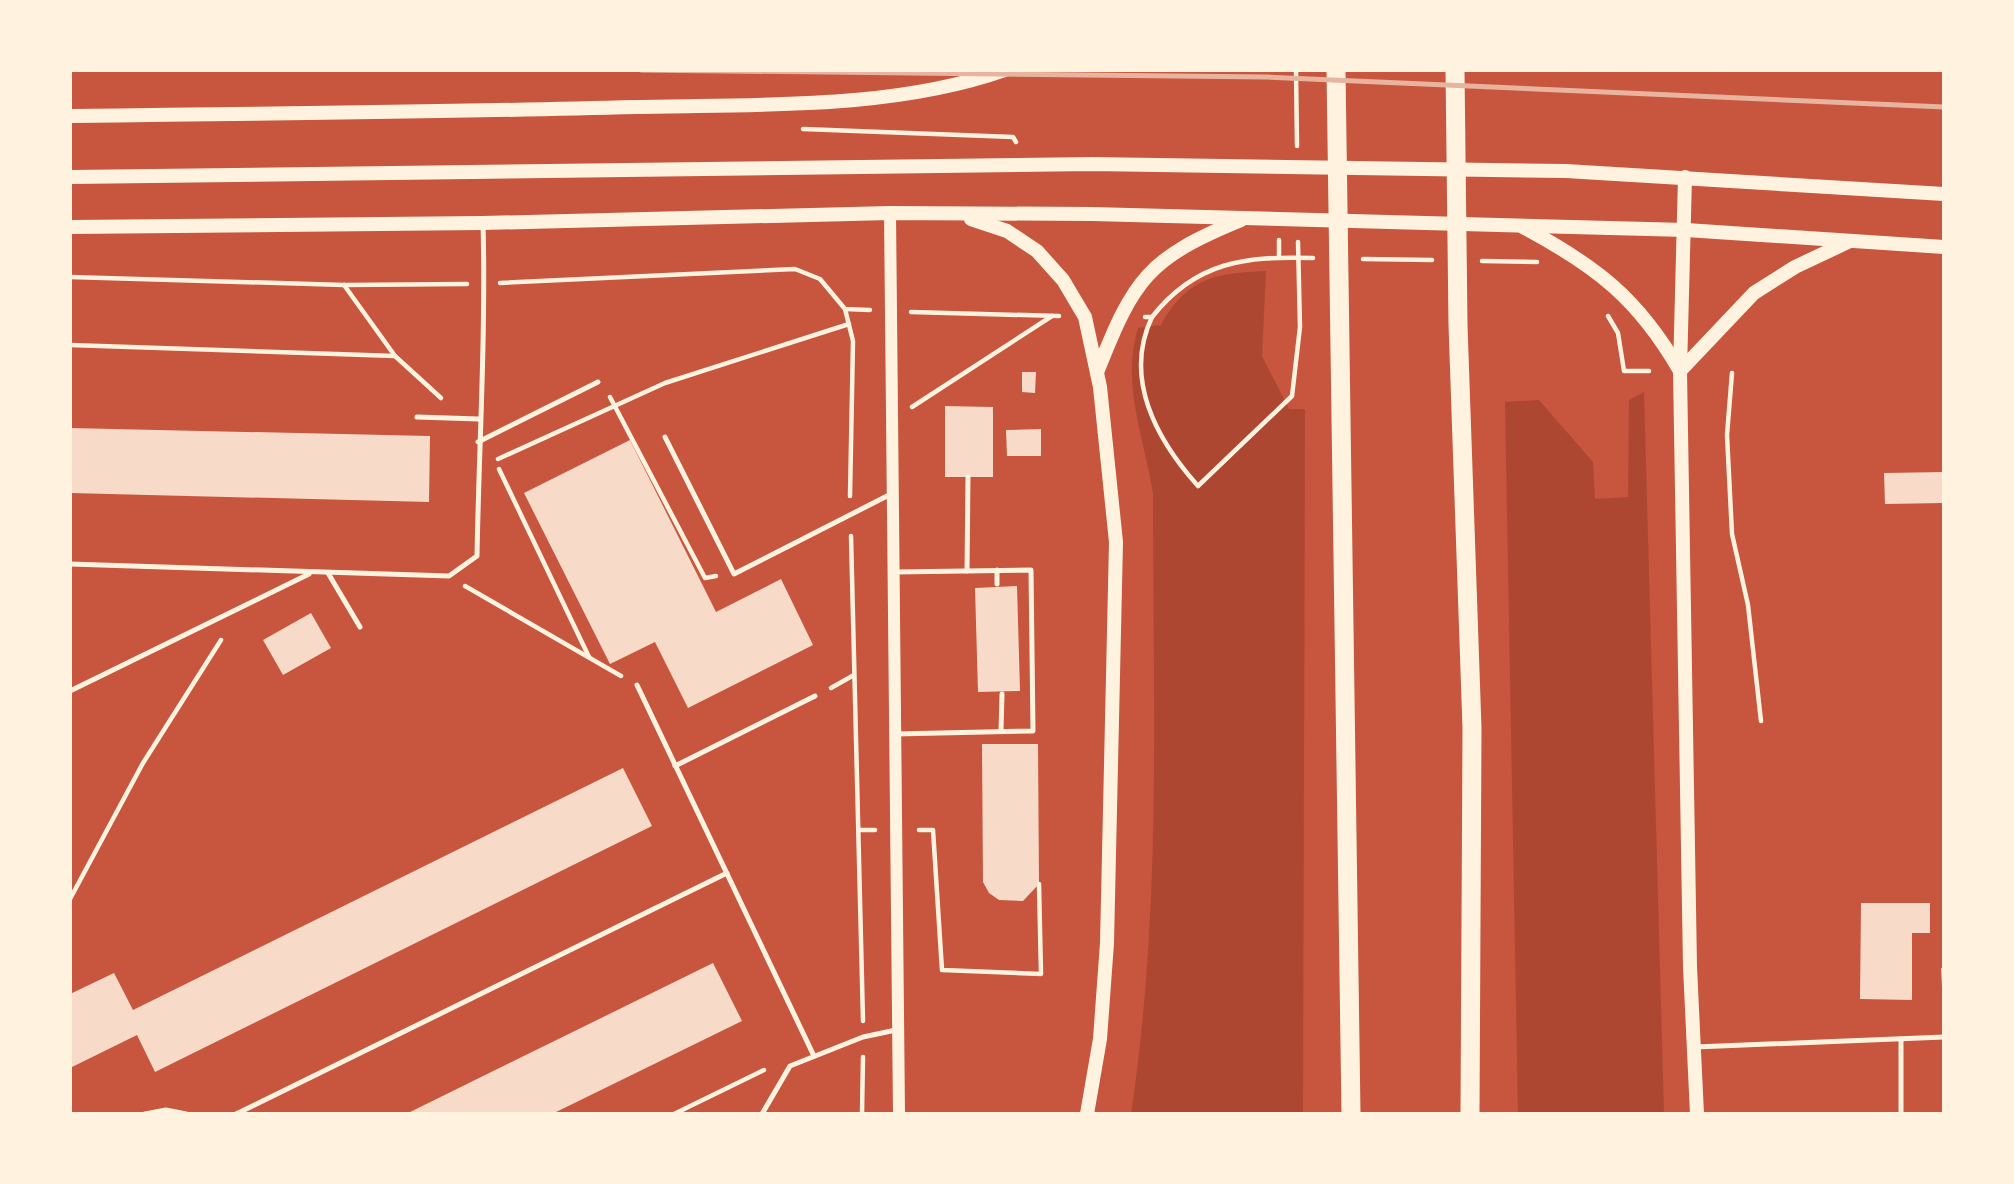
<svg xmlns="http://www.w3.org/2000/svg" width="2014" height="1184" viewBox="0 0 2014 1184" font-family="'DejaVu Sans',sans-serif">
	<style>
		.green { fill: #ae4732 }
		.building { fill: #f7dbc8 }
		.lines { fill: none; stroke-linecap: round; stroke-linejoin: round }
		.path { stroke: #fff3e0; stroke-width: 4.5 }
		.service { stroke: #fff3e0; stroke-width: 5 }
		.tertiary { stroke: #fff3e0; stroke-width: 12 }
		.secondary { stroke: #fff3e0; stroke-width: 14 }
		.trunk { stroke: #fff3e0; stroke-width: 19 }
		.rail { stroke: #e9b49f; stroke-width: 5 }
	</style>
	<rect width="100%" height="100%" fill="#c8553d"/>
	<g class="green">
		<path d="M1266,271L1262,356L1289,409H1305L1303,1114H1131C1162,909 1153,700 1153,493C1144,437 1121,384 1138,328L1161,325C1187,278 1215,273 1266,271Z"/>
		<path d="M1644,392L1664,1114H1518L1505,402L1539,400L1593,462L1595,499L1628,497L1629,400Z"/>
	</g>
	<g class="building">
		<path d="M1022,372H1036L1035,393L1022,392Z"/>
		<path d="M945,406L993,407V477H945Z"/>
		<path d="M70,428L430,436L429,502L70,493Z"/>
		<path d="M1041,429V456H1007L1006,430Z"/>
		<path d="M630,440L716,612L781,579L813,645L688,708L655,642L610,664L524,493Z"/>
		<path d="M1944,472V503L1885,504L1884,473Z"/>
		<path d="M1017,586L1020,691L978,692L975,588Z"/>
		<path d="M311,613L331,648L283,675L263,640Z"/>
		<path d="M982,744H1038L1039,884L1023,901L999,900L989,893L983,882Z"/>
		<path d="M623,768L652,826L155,1072L137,1035L70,1068V994L114,973L133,1010Z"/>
		<path d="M1861,903H1930V933H1912V1000L1860,999Z"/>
		<path d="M713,963L742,1021L552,1114H406Z"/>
		<path d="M1941,968H1944V987H1942Z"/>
	</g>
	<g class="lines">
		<g class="path">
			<path d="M1296,70L1297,146"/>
			<path d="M803,129L1013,137L1016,142"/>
			<path d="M1279,257V240"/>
			<path d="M1363,259L1432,260"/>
			<path d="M1482,261L1537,262"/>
			<path d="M70,277L344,285L467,284"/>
			<path d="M500,283L795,269L820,279L845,309L870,310"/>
			<path d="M344,285L395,356L441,398"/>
			<path d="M845,309L853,341L850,496"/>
			<path d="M911,312L1059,316"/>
			<path d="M1608,316L1618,333L1624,371H1649"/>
			<path d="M1145,317H1152C1196,261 1246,256 1313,258"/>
			<path d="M1152,317C1123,378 1156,439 1198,486L1292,396L1300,327L1298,242"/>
			<path d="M70,345L395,356"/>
			<path d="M1732,373L1727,435L1732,534L1748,605L1761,721"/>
			<path d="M610,397L705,578L716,576"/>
			<path d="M912,407L1052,316"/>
			<path d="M498,459L665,383L849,324"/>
			<path d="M499,469L589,657"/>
			<path d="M851,536L863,1021"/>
			<path d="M465,586L621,676"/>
			<path d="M831,688L854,675"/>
			<path d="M859,830H875"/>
			<path d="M919,830H933L942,970L1041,974L1039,884"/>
			<path d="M70,899L143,763L221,640"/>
			<path d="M674,1114L764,1070"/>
			<path d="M862,1114L863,1057"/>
		</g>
		<g class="service">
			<path d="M417,417L479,419"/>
			<path d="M665,437L734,574L891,494"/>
			<path d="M478,442L598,382"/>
			<path d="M70,564L449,576L477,556C479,445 486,333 483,223"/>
			<path d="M997,570V584"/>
			<path d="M967,571L968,477"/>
			<path d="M328,573L360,627"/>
			<path d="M637,685L813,1054"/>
			<path d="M70,691L309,574"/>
			<path d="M1001,731L1002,694"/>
			<path d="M895,734L1033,731L1031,570L895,572"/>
			<path d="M675,766L815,696"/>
			<path d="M1901,1039V1114"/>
			<path d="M1695,1047L1944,1037"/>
			<path d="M145,1114L166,1110L186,1114"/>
			<path d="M236,1114L727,873"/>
			<path d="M762,1114L790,1066L863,1037L896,1030"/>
		</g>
		<path class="tertiary" d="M890,213L899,1114"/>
		<g class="secondary">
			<path d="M70,116C259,114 448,112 637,107C756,104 892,110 1005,70"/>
			<path d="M70,177L1092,164L1566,171L1944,194"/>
			<path d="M1685,177L1680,371L1690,967L1697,1114"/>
			<path d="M971,219L1007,231L1037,251L1063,280L1085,317L1100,387L1116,542L1107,943L1100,1039L1087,1114"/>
			<path d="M70,227L483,223L890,213L1092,214L1686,230L1944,247"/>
			<path d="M1523,227C1596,266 1638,298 1680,371"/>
			<path d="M1098,370C1134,279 1148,258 1241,220"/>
			<path d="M1680,371L1754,293L1795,267L1850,241"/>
		</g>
		<g class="trunk">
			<path d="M1336,70L1351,1114"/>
			<path d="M1455,70L1458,325L1472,728L1470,1114"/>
		</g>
		<path class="rail" d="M641,70L1267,77L1944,107"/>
	</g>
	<rect width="2014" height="1184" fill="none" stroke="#fff3e0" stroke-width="144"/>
</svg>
